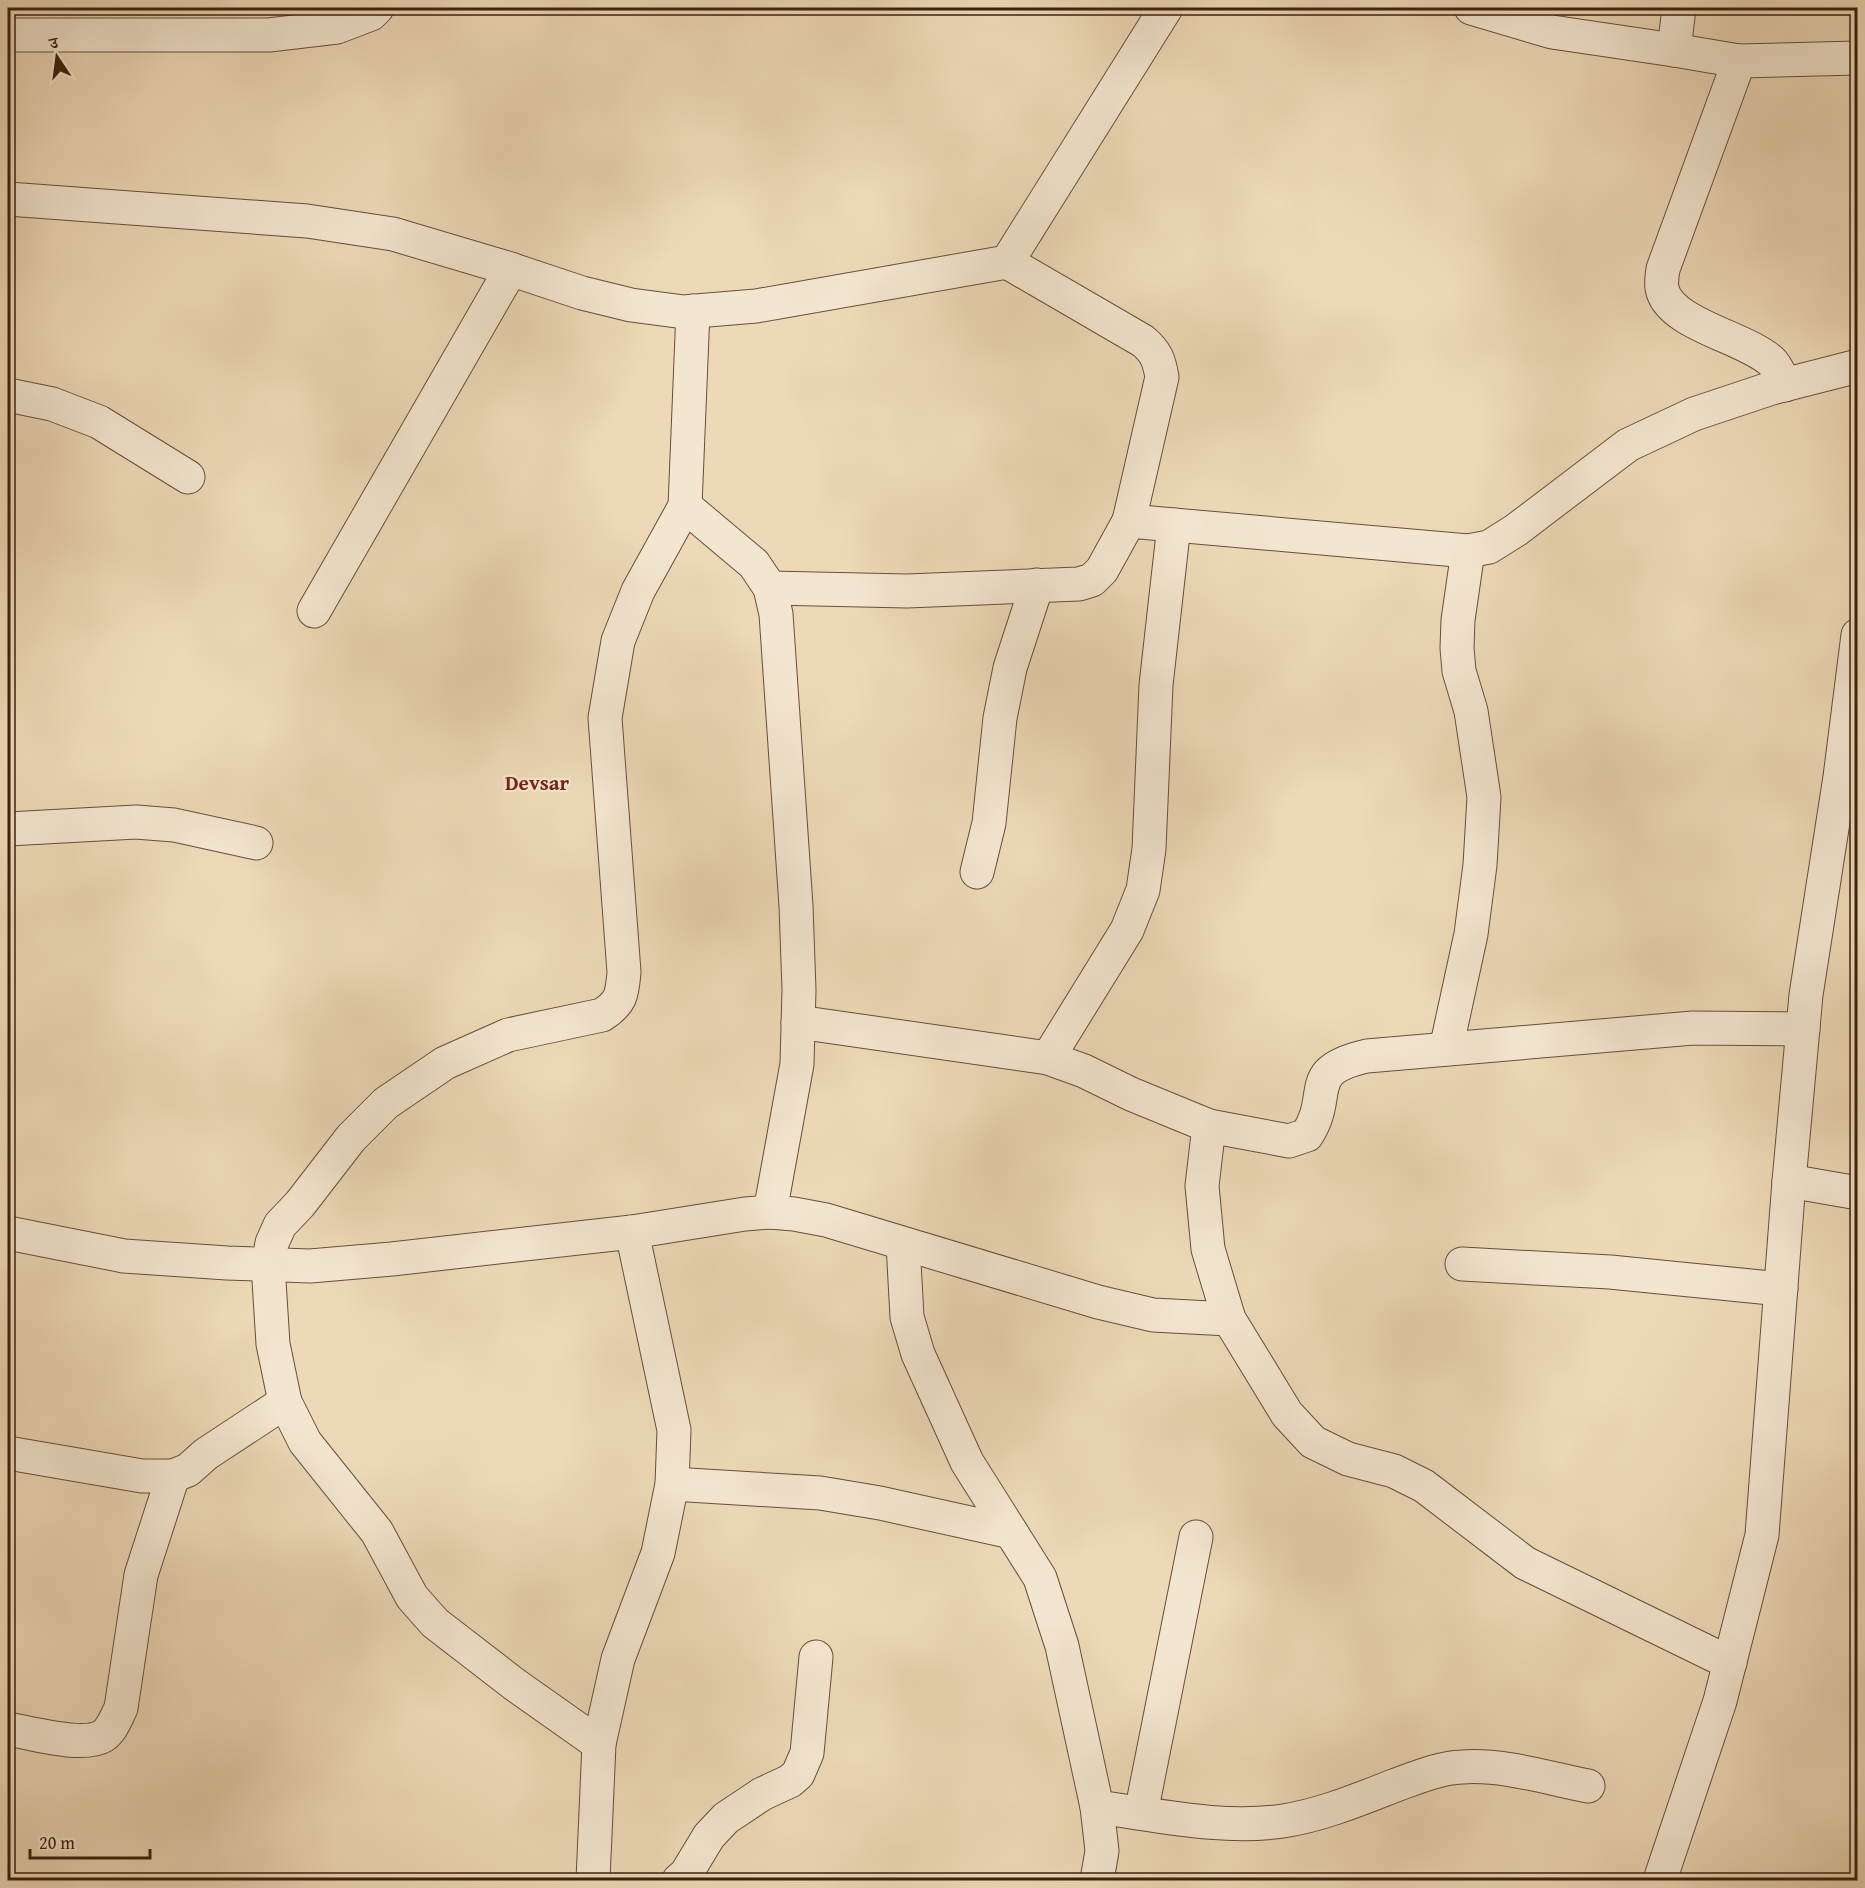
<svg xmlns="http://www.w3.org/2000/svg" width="1865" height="1888" viewBox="0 0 1865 1888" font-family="'Gentium Book Plus','Noto Serif Devanagari',serif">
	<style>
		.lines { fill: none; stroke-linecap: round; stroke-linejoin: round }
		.minor-casing { stroke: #684e39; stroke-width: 35 }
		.tertiary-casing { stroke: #684e39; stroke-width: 35 }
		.minor { stroke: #f3e6d0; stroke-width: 33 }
		.tertiary { stroke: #f3e6d0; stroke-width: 33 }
		.labels { text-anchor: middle; stroke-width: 4.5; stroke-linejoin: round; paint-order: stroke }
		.quarter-label { font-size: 21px; font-weight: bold; fill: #7a1f14; stroke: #f3e6d0 }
	</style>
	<rect width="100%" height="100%" fill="#edd9b7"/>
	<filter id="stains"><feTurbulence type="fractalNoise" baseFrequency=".00333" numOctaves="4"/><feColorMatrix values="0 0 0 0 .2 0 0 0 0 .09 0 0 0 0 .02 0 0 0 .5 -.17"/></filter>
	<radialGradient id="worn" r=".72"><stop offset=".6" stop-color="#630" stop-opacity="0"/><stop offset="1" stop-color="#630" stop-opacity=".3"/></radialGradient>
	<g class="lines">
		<g class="minor-casing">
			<g id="minor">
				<path d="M8,35H269L337,27L371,14L377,8"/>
				<path d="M1674,50L1679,8"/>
				<path d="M1739,61L1663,269C1662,275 1661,282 1662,288C1668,324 1745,337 1771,361C1777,366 1781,378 1785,385"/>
				<path d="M8,199L307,221L393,234L504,267L582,293L631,305L684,312L756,306L1007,262L1166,8"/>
				<path d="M1007,262L1143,341C1156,352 1159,360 1162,377L1129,521"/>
				<path d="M8,395L52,404L99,422L188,477"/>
				<path d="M685,506L754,564L770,588L776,614L796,906L799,990L797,1064L770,1212"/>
				<path d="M770,588L907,591L1079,584L1092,580L1102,570L1129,521L1468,551L1489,547L1516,530L1628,445L1694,414L1772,388L1858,366"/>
				<path d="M314,611L511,269"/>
				<path d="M8,829L136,822L174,825L256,843"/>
				<path d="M977,872L989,823L1000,718L1010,668L1037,585"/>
				<path d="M798,1022L1048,1058L1084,1071L1131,1094L1209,1126L1289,1141L1307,1135C1334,1093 1301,1071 1367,1056L1693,1028L1803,1029"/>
				<path d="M1446,1049L1471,934L1480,865L1484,797L1471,711L1459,671L1457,648L1458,620L1468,551"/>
				<path d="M1048,1058L1127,930L1143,890L1149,849L1156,685L1174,525"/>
				<path d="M1209,1126L1202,1186L1208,1249L1229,1319L1287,1414L1313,1442L1348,1459L1394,1471L1424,1486L1525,1563L1730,1663"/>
				<path d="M1789,1181L1858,1193"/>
				<path d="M8,1233L124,1256L227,1263L310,1266L392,1259L632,1232L745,1214L770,1212L794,1214L826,1220L1098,1302L1153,1315L1229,1319"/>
				<path d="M903,1244L907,1317L918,1354L967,1462L1040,1578L1062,1646L1097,1807L1102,1851L1097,1880"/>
				<path d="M1462,1264L1610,1272L1781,1289"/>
				<path d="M8,1453L142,1476H173L188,1470L206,1454L285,1402"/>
				<path d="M672,1484L820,1493L880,1503L1011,1532"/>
				<path d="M8,1729C30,1733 83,1748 103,1736C112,1730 116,1718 121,1708L141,1575L173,1476"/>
				<path d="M599,1744L514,1684L435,1623L412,1597L377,1532L305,1442L285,1402L273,1344L268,1265L272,1243L280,1225L300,1204L351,1138L386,1103L445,1063L508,1035L602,1015C622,1002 622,994 624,972L605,718L618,641L638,591L685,506L693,311"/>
				<path d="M1097,1807C1158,1815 1222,1830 1283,1821C1322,1815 1360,1799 1396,1785C1418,1777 1439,1768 1462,1767C1503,1764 1547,1778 1588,1786"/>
				<path d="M1141,1813L1196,1537"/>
				<path d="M593,1880L599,1744L618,1659L658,1553L672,1484L674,1430L632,1232"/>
				<path d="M679,1880L686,1874L709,1836L726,1818L762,1794L790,1781L798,1774L807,1753L816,1657"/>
				<path d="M1660,1880L1720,1701L1762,1535L1789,1181L1806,995L1840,777L1858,635"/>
			</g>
		</g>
		<g class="tertiary-casing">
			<path id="tertiary" d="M1471,8L1552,32L1674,50L1739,61L1858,58"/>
		</g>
		<use href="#minor" class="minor"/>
		<use href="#tertiary" class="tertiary"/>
	</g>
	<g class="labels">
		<g class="quarter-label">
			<text x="537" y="790">Devsar</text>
		</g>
	</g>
	<rect width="1865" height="1888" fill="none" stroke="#edd9b7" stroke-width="30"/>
	<rect x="9" y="9" width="1847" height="1870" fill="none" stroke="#3b200f" stroke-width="3"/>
	<rect x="15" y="15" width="1835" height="1858" fill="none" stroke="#3b200f" stroke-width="1.5"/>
	<g transform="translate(57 57) rotate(347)" stroke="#f3e6d0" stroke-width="4.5" paint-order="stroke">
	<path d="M0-4.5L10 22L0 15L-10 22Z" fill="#3b200f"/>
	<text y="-9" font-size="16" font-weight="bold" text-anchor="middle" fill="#3b200f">उ</text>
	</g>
	<path d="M30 1849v9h120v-9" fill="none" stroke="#3b200f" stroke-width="3"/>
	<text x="39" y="1849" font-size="18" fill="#3b200f" stroke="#f3e6d0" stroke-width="4.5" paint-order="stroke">20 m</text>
	<rect width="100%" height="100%" filter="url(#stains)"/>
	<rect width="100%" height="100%" fill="url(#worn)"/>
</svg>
